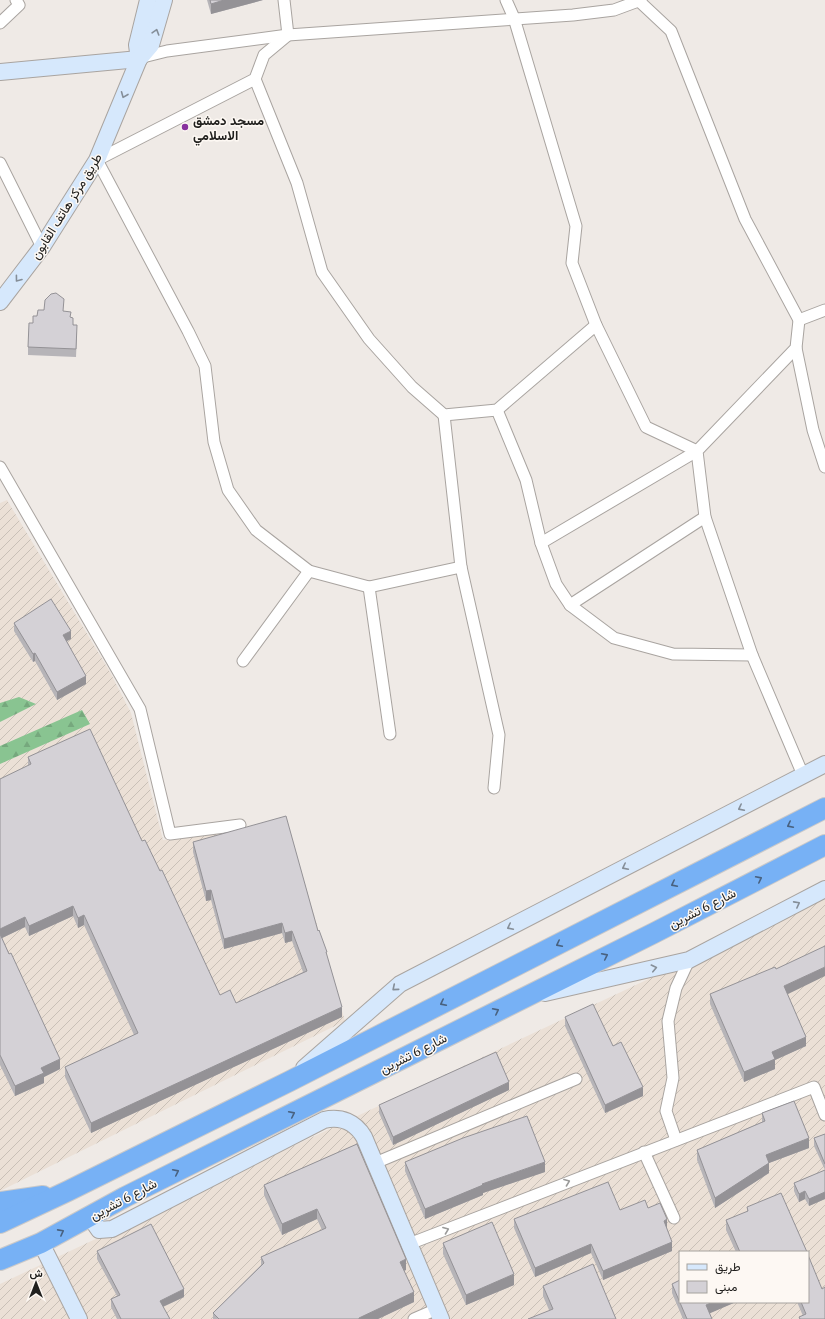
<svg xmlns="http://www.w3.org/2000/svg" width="825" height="1319" viewBox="0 0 825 1319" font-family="'PT Serif',Vazirmatn,serif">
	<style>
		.industrial { fill: url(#industrial-furrows); fill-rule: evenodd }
		.forest { fill: url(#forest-firs) }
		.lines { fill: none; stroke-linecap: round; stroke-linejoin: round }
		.street-casing { stroke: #a9a4a0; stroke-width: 13 }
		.secondary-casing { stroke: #a9a4a0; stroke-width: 18 }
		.highway-casing { stroke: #cac9c9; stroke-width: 22 }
		.street { stroke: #fff; stroke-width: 11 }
		.secondary { stroke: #d6e8fc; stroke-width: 16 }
		.highway { stroke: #77b1f5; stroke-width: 20 }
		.wall { fill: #b6b4b8 }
		.shaded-wall { fill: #949296 }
		.building { fill: #d4d1d6; stroke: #949296 }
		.oneway { stroke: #858e98 }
		.oneway2 { stroke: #48617f }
		.oneway3 { stroke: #9b9b9a }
		.poi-dot { fill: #87319e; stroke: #fdf8f3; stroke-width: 1.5 }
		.labels { text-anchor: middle; stroke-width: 3; stroke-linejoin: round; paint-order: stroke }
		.poi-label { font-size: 13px; font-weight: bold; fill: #21201e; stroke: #fdf8f3; text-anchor: start }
		.street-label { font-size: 13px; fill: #21201e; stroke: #fdf8f3 }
	</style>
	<defs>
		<pattern id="industrial-furrows" width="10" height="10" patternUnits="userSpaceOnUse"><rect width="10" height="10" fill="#ebe0d6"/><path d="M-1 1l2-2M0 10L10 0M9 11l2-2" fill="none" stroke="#c9c0b7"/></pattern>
		<pattern id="forest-firs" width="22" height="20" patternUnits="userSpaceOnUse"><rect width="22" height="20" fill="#89c491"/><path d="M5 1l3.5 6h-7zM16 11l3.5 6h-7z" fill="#76a87d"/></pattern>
	</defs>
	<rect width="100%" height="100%" fill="#efeae6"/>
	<g class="industrial">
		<path d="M7,500L110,672L131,713L163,840L288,826L345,1021L0,1191V503Z"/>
		<path d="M825,896V1319H0V1284ZM680,1252H808V1302H680Z"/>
	</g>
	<g class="forest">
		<path d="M19,697L36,704L0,722V703Z"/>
		<path d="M82,710L90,724L0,764V746Z"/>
	</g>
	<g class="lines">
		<g class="street-casing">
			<g id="street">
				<path d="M284,0L288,35L264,55L255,79L97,160L188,331L205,366L214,442L228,490L256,530L309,571L369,587L461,567"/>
				<path d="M506,0L514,18L576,226L572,263L596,325L646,427L697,451"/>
				<path d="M639,1L671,31L745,219L799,320L796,348L697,451L705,517L752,655L803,775"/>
				<path d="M0,23L19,5L16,0"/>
				<path d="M139,58L167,51L288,35L573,15L614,10L641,0"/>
				<path d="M255,79L297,183L322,272L369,339L412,387L444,415L497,410L596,325"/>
				<path d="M0,163L42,247"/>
				<path d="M799,320L825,310"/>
				<path d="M796,348L813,430L825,467"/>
				<path d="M497,410L526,480L541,543L556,584L570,605L614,638L673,654L752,655"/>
				<path d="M444,415L461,567L499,735L494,788"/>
				<path d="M0,467L140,709L170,834L240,825"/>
				<path d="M541,543L697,451"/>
				<path d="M369,587L390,734"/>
				<path d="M570,605L705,517"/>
				<path d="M243,661L309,571"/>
				<path d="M676,1140L666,1111L673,1078L668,1021L676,988L689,960"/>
				<path d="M644,1152L674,1218"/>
				<path d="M375,1163L576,1079"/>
				<path d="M409,1244L814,1087L825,1115"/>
				<path d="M414,1319L437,1309"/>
			</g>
		</g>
		<g class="secondary-casing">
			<g id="secondary">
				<path d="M139,59L137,45L148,0"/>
				<path d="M0,72L139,59"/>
				<path d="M0,302L42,247L97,160L139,59L151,45L164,0"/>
				<path d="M545,993L689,960L825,889"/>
				<path d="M304,1068L400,984L825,764"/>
				<path d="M90,1217L99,1230L112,1229L324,1120C341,1116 355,1122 364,1137L441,1319"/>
				<path d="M41,1243L79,1319"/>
			</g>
		</g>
		<g class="highway-casing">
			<g id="highway">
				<path d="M0,1202L43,1196"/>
				<path d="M0,1223L68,1191L290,1081L825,808"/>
				<path d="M0,1260L41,1243L125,1197L654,933L825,845"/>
			</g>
		</g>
		<use href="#street" class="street"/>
		<use href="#secondary" class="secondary"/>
		<use href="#highway" class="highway"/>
	</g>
	<g class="wall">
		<path d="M207,0H263L211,14Z"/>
		<path d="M64,311L71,318L77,334L76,357L28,355V347L33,323Z"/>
		<path d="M14,623L71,639L67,641L86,684L57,700L35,661L33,662L14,631Z"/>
		<path d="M28,757L142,841L160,871L220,995L236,1003L303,972L292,941L285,943L282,933L224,949L211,900L206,901L193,852V842L318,931L327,957L342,1017L91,1133L65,1077V1067L134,1035L84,925L78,928L73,916L29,936L25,927L2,938L60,1069L44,1077V1083L15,1096L0,1065V779L28,766Z"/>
		<path d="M710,994H787L806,1046L775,1060V1069L744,1082L710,1004Z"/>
		<path d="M565,1017L613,1046L643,1096L605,1113L565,1026Z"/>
		<path d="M509,1090L393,1145L379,1113V1105Z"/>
		<path d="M762,1113L809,1148L769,1163V1173L715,1208L697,1160V1150L762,1122Z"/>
		<path d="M825,1134V1199L809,1206L805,1199L799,1202L794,1191V1183L825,1170L814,1146V1138Z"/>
		<path d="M357,1144L406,1270L404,1271L414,1302L378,1319H213V1313L261,1265V1257L322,1230L317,1219L282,1235L264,1195V1185Z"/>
		<path d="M405,1162L545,1172L483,1193V1195L425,1219L405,1171Z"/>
		<path d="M747,1207L807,1252H736L726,1230V1220L747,1212Z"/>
		<path d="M648,1208L667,1228V1229L672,1251L603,1280L591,1253L535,1277L514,1228V1219Z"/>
		<path d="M443,1243L514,1285L466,1305L443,1254Z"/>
		<path d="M97,1251L184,1297L163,1307L170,1319H117L111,1307V1299L117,1296L97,1259Z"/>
		<path d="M672,1284L680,1302H736L709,1313L712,1319H683L672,1293Z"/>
		<path d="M543,1286L616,1319L549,1310L543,1296Z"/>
		<path d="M797,1302H808L825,1319H799V1317L803,1316Z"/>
	</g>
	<g class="shaded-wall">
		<path d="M224,0H263L211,14V4Z"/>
		<path d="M71,631V639L63,643V635Z"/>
		<path d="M35,653V661L33,662V654Z"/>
		<path d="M86,676V684L57,700V692Z"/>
		<path d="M211,890V900L206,901V891Z"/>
		<path d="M73,906V916L29,936V926Z"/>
		<path d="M84,915V925L78,928V918Z"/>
		<path d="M25,917V927L0,939V929Z"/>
		<path d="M282,923V933L224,949V939Z"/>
		<path d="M292,931V941L285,943V933Z"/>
		<path d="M825,967V976L784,996V986Z"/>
		<path d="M342,1007V1017L91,1133V1123Z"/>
		<path d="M806,1037V1046L775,1060V1069L744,1082V1072L772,1052Z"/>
		<path d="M60,1059V1069L44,1077V1083L15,1096V1086L41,1068Z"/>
		<path d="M509,1082V1090L393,1145V1137Z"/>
		<path d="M643,1087V1096L605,1113V1105Z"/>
		<path d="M809,1138V1148L769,1163V1173L715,1208V1198L766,1155Z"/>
		<path d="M545,1162V1172L483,1193V1195L425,1219V1209L482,1184Z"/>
		<path d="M805,1191V1199L799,1202V1194Z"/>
		<path d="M825,1192V1199L809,1206V1199Z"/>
		<path d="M317,1209V1219L282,1235V1224Z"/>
		<path d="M667,1219V1228L664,1230V1221Z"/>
		<path d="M672,1242V1251L603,1280V1271Z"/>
		<path d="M591,1244V1253L535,1277V1268Z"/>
		<path d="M406,1259V1270L400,1272V1262Z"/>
		<path d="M514,1274V1285L466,1305V1295Z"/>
		<path d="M184,1289V1297L160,1308V1301Z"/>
		<path d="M414,1292V1302L378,1319H359V1318Z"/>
		<path d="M713,1302H736L706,1315V1305Z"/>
	</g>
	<g class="building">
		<path d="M210,0H224L211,4Z"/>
		<path d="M56,293L64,299L63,311L71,312L70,317L73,318V325H77L76,349L28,347L29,323H33V316H37L38,310H44L45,300L51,294Z"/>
		<path d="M51,599L71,631L63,635L86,676L57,692L35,653L33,654L14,623Z"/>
		<path d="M90,729L142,841L145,840L160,871L162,870L220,995L230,990L236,1003L307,971L292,931L285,933L282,923L224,939L211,890L206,891L193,842L286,816L318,931L319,930L327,952H326L342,1007L91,1123L65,1067L138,1033L84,915L78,918L73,906L29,926L25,917L0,929V779L31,764L28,757Z"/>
		<path d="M0,934L9,954L11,953L60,1059L41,1068L44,1073L15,1086L0,1055Z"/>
		<path d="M825,946V967L784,986L806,1037L772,1052L775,1059L744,1072L710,994L775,967L776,969Z"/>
		<path d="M593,1004L613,1046L621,1042L643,1087L605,1105L565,1017Z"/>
		<path d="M496,1052L509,1082L393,1137L379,1105Z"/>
		<path d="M794,1101L809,1138L766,1155L769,1163L715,1198L697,1150L765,1121L762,1113Z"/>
		<path d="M527,1116L545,1162L482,1184L483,1185L425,1209L405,1162L463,1138Z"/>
		<path d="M825,1134V1164L814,1138Z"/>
		<path d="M357,1144L406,1259L400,1262L414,1292L359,1318V1319H219L213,1313L264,1263L261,1257L326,1228L317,1209L282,1224L264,1185Z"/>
		<path d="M825,1170V1192L809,1199L805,1191L799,1194L794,1183Z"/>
		<path d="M608,1182L620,1210L645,1200L648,1208L660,1203L667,1219L664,1221L672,1242L603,1271L591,1244L535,1268L514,1219Z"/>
		<path d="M781,1193L807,1252H740L726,1220L748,1211L747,1207Z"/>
		<path d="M492,1222L514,1274L466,1295L443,1243Z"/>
		<path d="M151,1224L184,1289L160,1301L170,1319H121L111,1299L120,1295L97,1251Z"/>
		<path d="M808,1255L822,1289L825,1287V1319H800L799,1317L806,1314L801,1302H808Z"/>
		<path d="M593,1264L616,1319H528L553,1309L543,1286Z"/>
		<path d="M680,1280V1302H713L706,1305L712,1319H687L672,1284Z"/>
	</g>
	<defs><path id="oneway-chevron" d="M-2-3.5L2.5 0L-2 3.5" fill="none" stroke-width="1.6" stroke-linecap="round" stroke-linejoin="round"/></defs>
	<g class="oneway">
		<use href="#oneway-chevron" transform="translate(156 32) rotate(-73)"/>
		<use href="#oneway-chevron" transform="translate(124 95) rotate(112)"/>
		<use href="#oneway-chevron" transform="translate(18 279) rotate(127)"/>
		<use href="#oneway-chevron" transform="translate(741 808) rotate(153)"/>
		<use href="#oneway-chevron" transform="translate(625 867) rotate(153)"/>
		<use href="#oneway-chevron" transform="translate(797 904) rotate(-28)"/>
		<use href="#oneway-chevron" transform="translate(510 927) rotate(153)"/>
		<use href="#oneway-chevron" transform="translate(654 968) rotate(-13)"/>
		<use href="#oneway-chevron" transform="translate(395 988) rotate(140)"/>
	</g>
	<g class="oneway2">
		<use href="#oneway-chevron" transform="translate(790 825) rotate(153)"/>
		<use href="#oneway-chevron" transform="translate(759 879) rotate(-27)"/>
		<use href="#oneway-chevron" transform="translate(674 884) rotate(153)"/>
		<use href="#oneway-chevron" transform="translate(559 944) rotate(153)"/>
		<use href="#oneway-chevron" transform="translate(605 956) rotate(-26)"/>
		<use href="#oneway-chevron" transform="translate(443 1003) rotate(153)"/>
		<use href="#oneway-chevron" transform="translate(496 1011) rotate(-27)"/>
		<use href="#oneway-chevron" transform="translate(292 1114) rotate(-26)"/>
		<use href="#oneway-chevron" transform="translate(176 1172) rotate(-26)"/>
		<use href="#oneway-chevron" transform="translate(61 1232) rotate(-28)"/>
	</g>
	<g class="oneway3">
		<use href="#oneway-chevron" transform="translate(567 1182) rotate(-21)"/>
		<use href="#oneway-chevron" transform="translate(446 1230) rotate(-21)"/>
	</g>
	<circle class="poi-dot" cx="185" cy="127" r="4"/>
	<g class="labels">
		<g class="poi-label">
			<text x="193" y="125">مسجد دمشق<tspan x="193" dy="15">الاسلامي</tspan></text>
		</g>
		<g class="street-label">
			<text transform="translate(66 206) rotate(-58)" y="5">طريق مركز هاتف القابون</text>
			<text transform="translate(702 908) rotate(-27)" y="5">شارع 6 تشرين</text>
			<text transform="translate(413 1053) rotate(-27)" y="5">شارع 6 تشرين</text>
			<text transform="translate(123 1199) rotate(-28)" y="5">شارع 6 تشرين</text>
		</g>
	</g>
	<rect x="679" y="1251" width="130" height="52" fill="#fdf8f3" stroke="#a5a29e"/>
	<rect x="687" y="1264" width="20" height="6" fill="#d6e8fc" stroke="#a5a29e"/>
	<text x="715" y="1271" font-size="12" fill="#21201e">طريق</text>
	<rect x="687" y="1281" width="20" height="12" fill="#d4d1d6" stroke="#a5a29e"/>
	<text x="715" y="1291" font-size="12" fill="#21201e">مبنى</text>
	<g transform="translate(36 1283)" stroke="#fdf8f3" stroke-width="3" paint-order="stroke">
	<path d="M0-3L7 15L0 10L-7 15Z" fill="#21201e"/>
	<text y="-6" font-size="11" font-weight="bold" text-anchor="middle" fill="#21201e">ش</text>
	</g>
</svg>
